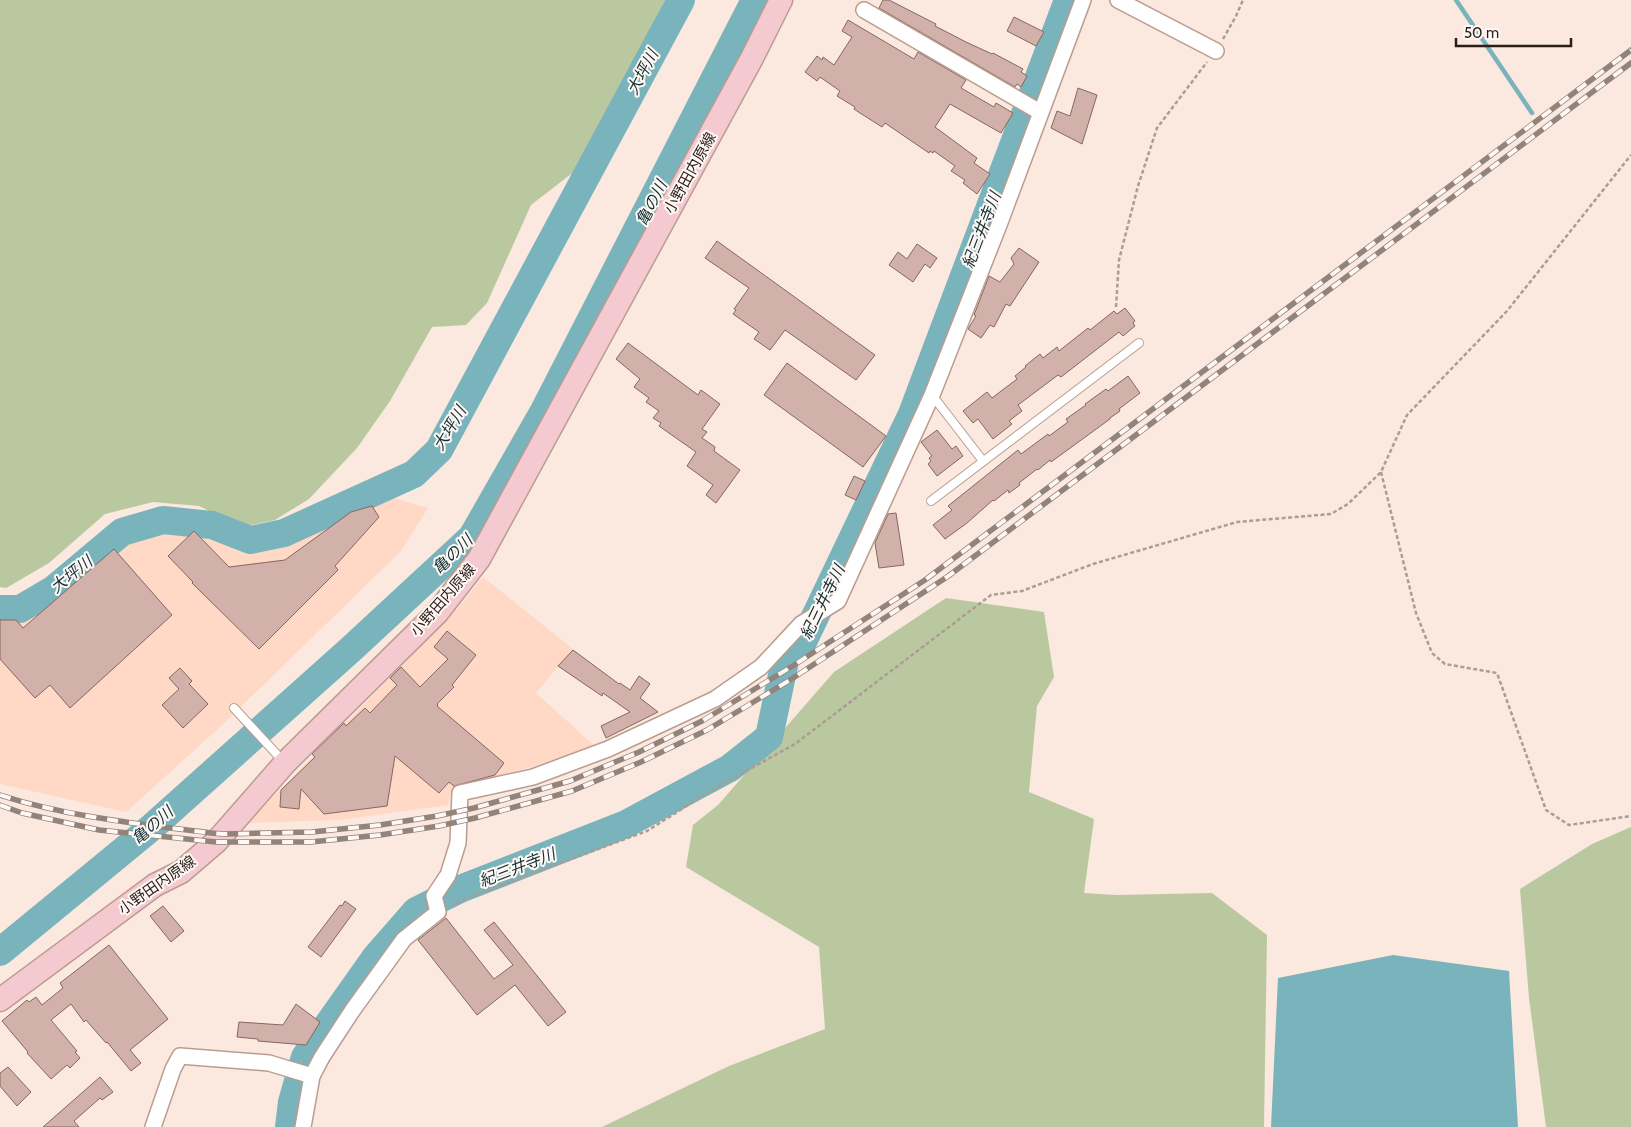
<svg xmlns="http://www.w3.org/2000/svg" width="1631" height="1127" viewBox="0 0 1631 1127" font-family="Cabin,'Noto Sans JP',sans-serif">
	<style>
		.built { fill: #ffd8c6 }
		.green { fill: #bac8a0 }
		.water { fill: #79b3bb }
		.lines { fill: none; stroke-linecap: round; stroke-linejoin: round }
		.stream { stroke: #79b3bb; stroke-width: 4.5 }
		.river { stroke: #79b3bb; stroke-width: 28 }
		.building { fill: #d2b1aa; stroke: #856761 }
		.service-casing { stroke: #bb9d90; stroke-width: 10 }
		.minor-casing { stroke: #bb9d90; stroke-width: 18 }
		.secondary-casing { stroke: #bb9d90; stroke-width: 25 }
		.path { stroke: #ad9c95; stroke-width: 2.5; stroke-dasharray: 4 2.5; stroke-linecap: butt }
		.service { stroke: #fff; stroke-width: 8 }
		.minor { stroke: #fff; stroke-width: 15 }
		.secondary { stroke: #f4cad0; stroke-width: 22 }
		.rail-casing { stroke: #92837b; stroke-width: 5.5 }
		.rail { stroke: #fff8f5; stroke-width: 4; stroke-dasharray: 11; stroke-linecap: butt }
		.labels { text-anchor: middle; stroke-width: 4; stroke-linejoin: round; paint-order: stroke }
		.street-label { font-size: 15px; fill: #291e18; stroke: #fff8f5 }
		.water-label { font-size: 16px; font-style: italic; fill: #133135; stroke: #fff8f5 }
	</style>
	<rect width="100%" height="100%" fill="#fbe8df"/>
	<g class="built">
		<path d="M390,497L428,508L400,552L221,726L126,812L0,784V614H25L56,599L110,547L132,536L183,526L205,528L235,550L247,554L279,547L368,498Z"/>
		<path d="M483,577L573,649L536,693L598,749L452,788L448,805L340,820L248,823L458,608Z"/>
	</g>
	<g class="green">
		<path d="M0,0H665L584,164L531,205L487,303L466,325L432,327L390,401L357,448L309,499L275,520L242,527L199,506L153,502L105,514L49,563L6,588L0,587Z"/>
		<path d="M946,598L1044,612L1054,677L1037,706L1029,792L1094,819L1084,893L1117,895L1212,893L1267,935L1264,1127H602L729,1066L825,1029L819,947L686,867L693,825L718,805L834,672Z"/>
		<path d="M1631,827V1127H1546L1529,998L1520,889L1592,844Z"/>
	</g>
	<path class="water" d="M1393,955L1509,971L1518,1127H1271L1278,978Z"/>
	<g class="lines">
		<path class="stream" d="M1456,0L1532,113"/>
		<g class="river">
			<path d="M0,609H20L54,589L122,532L163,520L212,525L250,540L284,533L414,474L439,450L681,0"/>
			<path d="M0,952L152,827L350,650L472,537L544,411L755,0"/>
			<path d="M289,1127L292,1102L305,1057L375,958L416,911L460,889L626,824L730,768L769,737L786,656L801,646L912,414L1068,0"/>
		</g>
	</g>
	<g class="building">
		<path d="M883,0H889L936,24L935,26L966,42L992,54L993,53L1023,69L1021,72L1027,76L1021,87L1017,84L1015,87L879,8Z"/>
		<path d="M1014,17L1044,32L1036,46L1007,31Z"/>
		<path d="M848,20L914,59L918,52L966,80L961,88L994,107L996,103L1013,113L1001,133L950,104L935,127L977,158L974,163L990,174L977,194L963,183L965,180L951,171L955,166L934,151L933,153L930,151L929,153L885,123L882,127L860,113L854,109L855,107L837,96L840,91L820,77L817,81L805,72L817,56L822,60L823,57L834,65L852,37L842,31Z"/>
		<path d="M1078,88L1097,95L1082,144L1051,128L1057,111L1070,116Z"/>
		<path d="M717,241L875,355L856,380L785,330L770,350L754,339L759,332L733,314L736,310L734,309L749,288L705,258Z"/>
		<path d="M917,244L937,258L930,268L925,264L913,282L889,265L898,252L907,259Z"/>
		<path d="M1019,248L1039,262L1010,306L1006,304L994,327L990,325L981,338L968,329L976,316L974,315L989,276L1000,282L1014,264L1011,258Z"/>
		<path d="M1125,308L1135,321L1133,323L1135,326L1123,336L1119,332L1061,377L1058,375L1018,405L1022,411L1009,421L1012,424L993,439L978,419L973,423L963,411L987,392L992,398L1017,379L1015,376L1026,367L1025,366L1040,354L1043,358L1057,347L1059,351L1088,328L1090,330L1114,311L1117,314Z"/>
		<path d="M628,343L698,395L701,390L720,404L702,429L707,432L702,438L715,447L714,451L740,470L716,503L706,495L713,485L687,466L696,452L659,426L661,423L653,418L659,411L646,402L649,398L634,387L640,379L616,359Z"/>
		<path d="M787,363L886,436L863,467L764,395Z"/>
		<path d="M1128,376L1140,393L1119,409L1120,411L1110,418V419L1051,462L1050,460L1038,470L1037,469L1019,483L1020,485L1009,493L1008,490L994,501L993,500L967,523L945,539L933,525L952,510L948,506L1018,450L1021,454L1048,434L1049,436L1068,422L1066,419L1086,405L1085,404L1106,389L1108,391Z"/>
		<path d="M937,430L952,449L956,446L963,456L937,476L928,464L931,461L929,458L932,456L921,442Z"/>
		<path d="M854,476L865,481L856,500L845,495Z"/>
		<path d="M372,506L379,517L335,566L338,570L259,649L192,583L193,582L168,556L194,531L229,567L285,560L351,512Z"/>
		<path d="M896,513L904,565L879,568L875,543L888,514Z"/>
		<path d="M114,549L172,615L70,708L50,685L35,698L0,659V620H16L23,628Z"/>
		<path d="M447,631L476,655L452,685L454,687L437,704L438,705L437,706L504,763L495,775L454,786L449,782L439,793L395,756L387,806L324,814L301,789L299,809L280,807L281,790L315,757L312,754L344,723L346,726L365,708L370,713L397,685L390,678L401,667L420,687L448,659L434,647Z"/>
		<path d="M573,650L619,684L620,683L630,690L639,676L650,684L640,698L658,712L606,738L601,726L630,712L603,693L602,696L558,666Z"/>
		<path d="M180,668L192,681L189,684L208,704L183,728L162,705L179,689L169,678Z"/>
		<path d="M345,901L356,909L321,957L308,947L340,905L342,906Z"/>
		<path d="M163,906L184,931L171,942L150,916Z"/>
		<path d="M446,918L494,979L513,965L484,930L494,922L566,1012L548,1026L515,985L477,1015L418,940Z"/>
		<path d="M109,945L168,1019L130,1050L141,1063L131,1071L107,1042L106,1043L86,1020L84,1022L71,1004L51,1020L77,1051L75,1052L80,1058L70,1068L67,1065L51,1079L27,1053L28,1052L2,1021L27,1000L29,1002L36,997L42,1005L63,988L60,983Z"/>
		<path d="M296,1004L320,1022L306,1045L258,1041V1039L237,1037L239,1022L283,1025Z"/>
		<path d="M8,1067L31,1092L17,1106L0,1086V1073Z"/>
		<path d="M100,1077L113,1092L102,1100L100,1098L74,1121L79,1127H43Z"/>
	</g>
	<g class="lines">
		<g class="service-casing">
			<g id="service">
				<path d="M932,395L983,461"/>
				<path d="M931,501L1139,343"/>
				<path d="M234,708L283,761"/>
			</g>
		</g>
		<g class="minor-casing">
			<g id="minor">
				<path d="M1118,0L1216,51"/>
				<path d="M864,10L1040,112"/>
				<path d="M153,1127L173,1069L180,1056L269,1063L312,1076"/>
				<path d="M303,1127L312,1076L322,1057L352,1011L404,939L438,912L434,896L448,875L458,843L460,793L533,777L608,749L715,699L761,667L801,624L838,601L932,395L999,225L1083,0"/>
			</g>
		</g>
		<g class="secondary-casing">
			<path id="secondary" d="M0,1000L155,885L181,872L216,842L285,763L437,613L479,559L752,58L781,0"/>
		</g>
		<g class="path">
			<path d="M1223,39L1236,16L1243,0"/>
			<path d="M1116,307L1119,260L1138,186L1157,128L1207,62"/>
			<path d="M1381,472L1416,613L1432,653L1445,664L1497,673L1546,810L1569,825L1631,816"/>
			<path d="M451,905L466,898L647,831L712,790L795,744L991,595L1022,591L1093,564L1237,522L1331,514L1348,504L1381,472L1407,415L1507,311L1631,155"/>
		</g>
		<use href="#service" class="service"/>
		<use href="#minor" class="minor"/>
		<use href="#secondary" class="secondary"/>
		<g class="rail-casing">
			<g id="rail">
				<path d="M0,795C68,817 140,824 211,833L224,834L312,832L380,825L437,816L474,808L570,781L639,752L702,721L791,667L925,580L1631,50"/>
				<path d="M0,805L22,813L99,830L216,842H311L380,835L439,826L475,818L572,791L641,762L707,730L790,680L947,577L1631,63"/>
			</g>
		</g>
		<use href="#rail" class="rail"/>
	</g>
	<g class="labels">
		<g class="street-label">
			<text transform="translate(690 173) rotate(-61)" y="5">小野田内原線</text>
			<text transform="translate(443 600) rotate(-49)" y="5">小野田内原線</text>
			<text transform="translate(157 885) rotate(-35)" y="5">小野田内原線</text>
		</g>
		<g class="water-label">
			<text transform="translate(642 72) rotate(-62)" y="6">大坪川</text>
			<text transform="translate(651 203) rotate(-63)" y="6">亀の川</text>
			<text transform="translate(981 230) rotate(-69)" y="6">紀三井寺川</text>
			<text transform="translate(449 428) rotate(-59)" y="6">大坪川</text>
			<text transform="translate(452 554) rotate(-44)" y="6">亀の川</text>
			<text transform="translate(71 574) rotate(-39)" y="6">大坪川</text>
			<text transform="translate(822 602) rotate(-64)" y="6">紀三井寺川</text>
			<text transform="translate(152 825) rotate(-41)" y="6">亀の川</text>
			<text transform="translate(517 867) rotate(-21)" y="6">紀三井寺川</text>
		</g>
	</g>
	<path d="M1456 38v8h115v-8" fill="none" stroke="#291e18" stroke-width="2.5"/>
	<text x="1464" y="38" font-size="15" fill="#291e18" stroke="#fff8f5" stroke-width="4" paint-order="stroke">50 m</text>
</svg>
